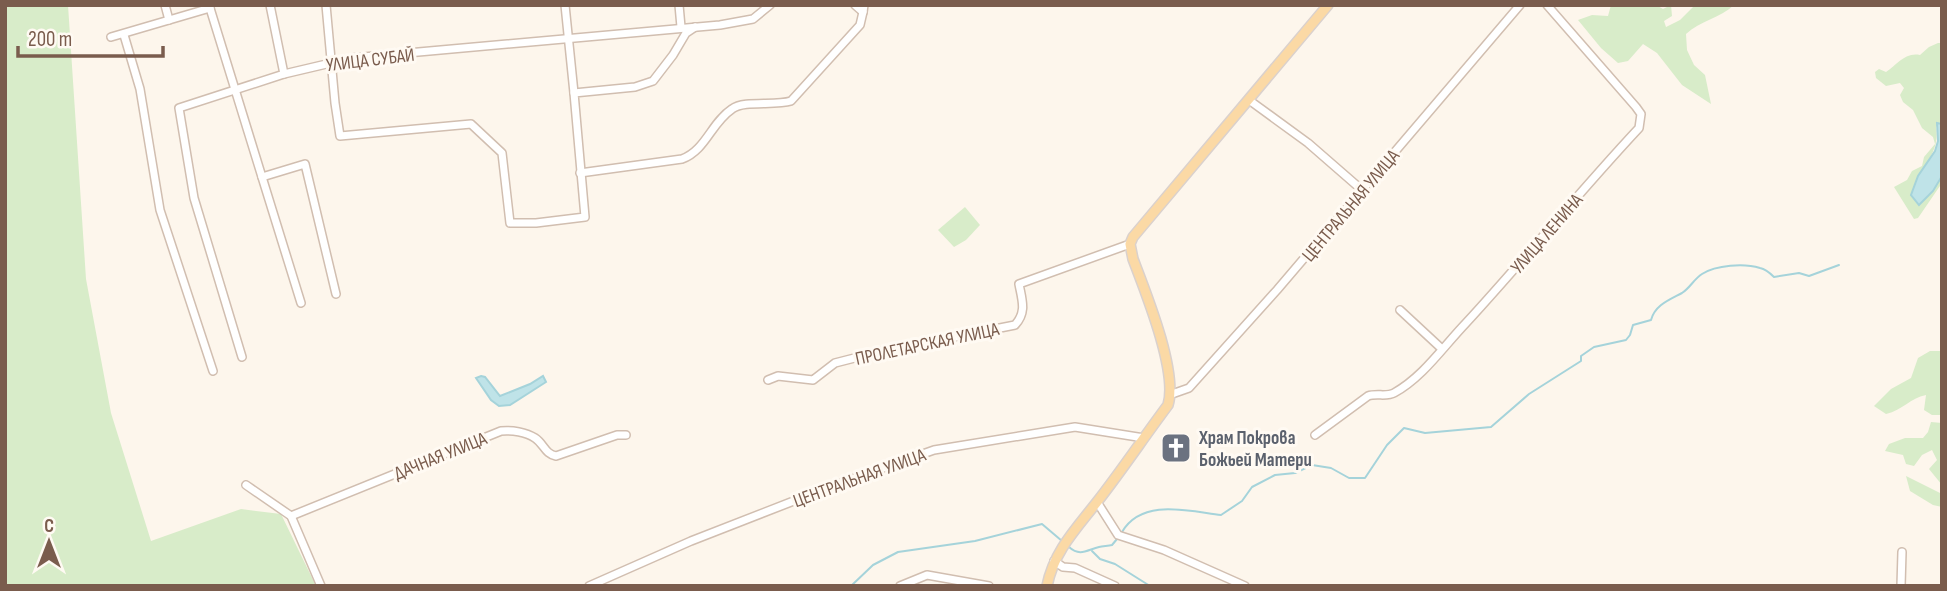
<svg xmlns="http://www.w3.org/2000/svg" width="1947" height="591" viewBox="0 0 1947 591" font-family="'Sofia Sans Condensed',sans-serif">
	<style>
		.green { fill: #d8ecc9 }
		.water { fill: #bfe3e8; stroke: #a5d3da; stroke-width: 2 }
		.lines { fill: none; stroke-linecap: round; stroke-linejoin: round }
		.stream { stroke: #a5d3da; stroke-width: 2 }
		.minor-casing { stroke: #d1beb0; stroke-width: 10 }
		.major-casing { stroke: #dad1cd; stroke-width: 12 }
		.minor { stroke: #fff; stroke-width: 7 }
		.major { stroke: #fbd9a5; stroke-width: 9 }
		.labels { text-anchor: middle; stroke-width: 6; stroke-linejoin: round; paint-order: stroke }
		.street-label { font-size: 19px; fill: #7a5c4d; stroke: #fffaf3 }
		.worship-label { font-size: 19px; font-weight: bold; fill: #5b616d; stroke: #fffaf3; text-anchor: start }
	</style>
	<rect width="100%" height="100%" fill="#fdf6ec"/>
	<g class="green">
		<path d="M5,5H68L86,279L111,413L151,541L241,509L281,514L316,586H5Z"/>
		<path d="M1611,5L1626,7L1656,5L1663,9L1671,5L1672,16L1664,21L1666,27L1680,20L1695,5H1734C1720,18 1700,21 1686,34L1687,50L1694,65L1705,75L1711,104L1682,85L1657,53L1643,44L1628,61L1618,63L1601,48L1578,20L1592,15L1608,16Z"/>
		<path d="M1938,43H1942V124L1939,123L1936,127C1939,148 1930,157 1920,174C1916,180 1915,189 1911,196L1919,205L1933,191L1942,176V183L1918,218L1914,219L1894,187L1907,180L1912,171L1922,166L1924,157L1935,144L1933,137L1922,128L1913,110L1903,102L1900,95L1904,88L1900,83L1886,86L1876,78L1875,72L1879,69L1886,72C1898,64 1905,52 1920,55L1929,47Z"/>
		<path d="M965,207L980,225L966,240L954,247L938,230Z"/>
		<path d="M1930,351H1942V415H1932L1924,410L1926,395C1910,398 1903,410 1886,414L1874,406L1891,389L1911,378L1918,358Z"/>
		<path d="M1931,422L1942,423V485L1929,469L1937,460L1932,450L1922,455L1914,466L1906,464L1903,455L1885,451L1889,444L1905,438H1923L1928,432Z"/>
		<path d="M1906,476L1942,494V507L1933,505L1910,491Z"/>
	</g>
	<g class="water">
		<path d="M1937,123L1942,124V176L1933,191L1919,205L1911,195L1918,176L1935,151L1938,141Z"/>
		<path d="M481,376L485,377L500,396L530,384L543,376L546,382L510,405L499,406L491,400L476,378Z"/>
	</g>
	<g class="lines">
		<g class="stream">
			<path d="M1122,532C1142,498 1188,511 1221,515L1242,501L1252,487L1275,475L1295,473L1312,465L1331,468L1349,478H1365L1387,445L1404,428L1425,433L1491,427L1529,394L1581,361V356L1594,347L1626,340L1630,335L1633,325L1651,320C1655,305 1669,300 1682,293C1690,288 1694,279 1702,274C1716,265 1744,263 1760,268C1765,269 1770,273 1774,277L1799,273L1809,276L1839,265"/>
			<path d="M1069,547C1080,557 1087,550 1099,547C1103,546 1108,546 1112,545L1117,539"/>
			<path d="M1092,551L1100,559L1115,564L1150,586"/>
			<path d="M851,586L873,565L898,552L975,541L1042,524L1062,541"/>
		</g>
		<g class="minor-casing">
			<g id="minor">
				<path d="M165,5L169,20"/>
				<path d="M209,5L262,177L305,164L336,294"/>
				<path d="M270,5L284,74"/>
				<path d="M326,5L335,103L340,136L471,124L502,153L510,223H536L585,217L574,93L635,87L653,81L673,55L686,33L695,27"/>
				<path d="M565,5L574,93"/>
				<path d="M679,5L681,27"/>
				<path d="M855,5L863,12L864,5"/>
				<path d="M124,35L140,89L160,210L213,371"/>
				<path d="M111,37L210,8"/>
				<path d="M1249,100L1308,143L1362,190"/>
				<path d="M580,173L682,159C706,150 711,123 732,109C744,100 775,106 791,101L860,25L863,12"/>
				<path d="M262,177L301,303"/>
				<path d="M1400,310L1442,349"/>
				<path d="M242,357L194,198L179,108L284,74L352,58L720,25L753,19L770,5"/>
				<path d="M768,380L778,376L813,380L835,363L874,353L1015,325C1027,312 1022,300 1019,284L1130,244"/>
				<path d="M1172,394L1189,388L1277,290L1520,5"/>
				<path d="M1315,435L1368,396C1376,393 1387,397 1394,393C1423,377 1443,347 1466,323C1525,259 1580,191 1639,128L1641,114L1636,107L1547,5"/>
				<path d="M246,485L291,516L321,586"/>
				<path d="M1097,502L1118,535L1164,550L1245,586"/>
				<path d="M291,516L501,431C512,430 526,432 535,438C544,444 545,454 556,456L617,435H626"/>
				<path d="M1054,561L1063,567L1075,568L1115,586"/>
				<path d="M589,586L691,541L827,488L934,450L1075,427L1144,438"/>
				<path d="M900,586L927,575L989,586"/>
				<path d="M1901,586L1902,552"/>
			</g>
		</g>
		<g class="major-casing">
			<path id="major" d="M1047,586C1054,551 1076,529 1097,502C1122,470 1144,437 1168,405C1178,372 1146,293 1133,259L1130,244L1133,237L1328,5"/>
		</g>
		<use href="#minor" class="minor"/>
		<use href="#major" class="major"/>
	</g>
	<defs>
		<g id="church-square" transform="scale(1.575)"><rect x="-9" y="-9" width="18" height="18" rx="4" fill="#6b7280" stroke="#fffaf3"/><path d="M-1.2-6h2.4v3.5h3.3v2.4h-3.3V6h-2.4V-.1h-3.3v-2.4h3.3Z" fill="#fff"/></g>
	</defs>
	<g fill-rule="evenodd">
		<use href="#church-square" x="1176" y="448"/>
	</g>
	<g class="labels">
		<g class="street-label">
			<text transform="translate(370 59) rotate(-7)" y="7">УЛИЦА СУБАЙ</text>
			<text transform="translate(1350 205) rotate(-50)" y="7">ЦЕНТРАЛЬНАЯ УЛИЦА</text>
			<text transform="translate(1546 233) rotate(-49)" y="7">УЛИЦА ЛЕНИНА</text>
			<text transform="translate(927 343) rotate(-12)" y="7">ПРОЛЕТАРСКАЯ УЛИЦА</text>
			<text transform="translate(440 455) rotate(-22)" y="7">ДАЧНАЯ УЛИЦА</text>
			<text transform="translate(859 477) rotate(-20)" y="7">ЦЕНТРАЛЬНАЯ УЛИЦА</text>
		</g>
		<g class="worship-label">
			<text x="1199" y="444">Храм Покрова<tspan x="1199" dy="22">Божьей Матери</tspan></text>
		</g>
	</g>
	<rect width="1947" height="591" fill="none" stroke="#7a5c4d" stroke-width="14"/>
	<g transform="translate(49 542)" stroke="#fffaf3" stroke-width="5" paint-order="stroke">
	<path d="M0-5L12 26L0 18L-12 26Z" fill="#7a5c4d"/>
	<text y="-10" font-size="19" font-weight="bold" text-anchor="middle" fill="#7a5c4d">С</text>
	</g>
	<path d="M18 46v10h145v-10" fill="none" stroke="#7a5c4d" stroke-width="3.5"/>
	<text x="28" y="46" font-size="21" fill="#7a5c4d" stroke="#fffaf3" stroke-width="5" paint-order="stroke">200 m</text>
</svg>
